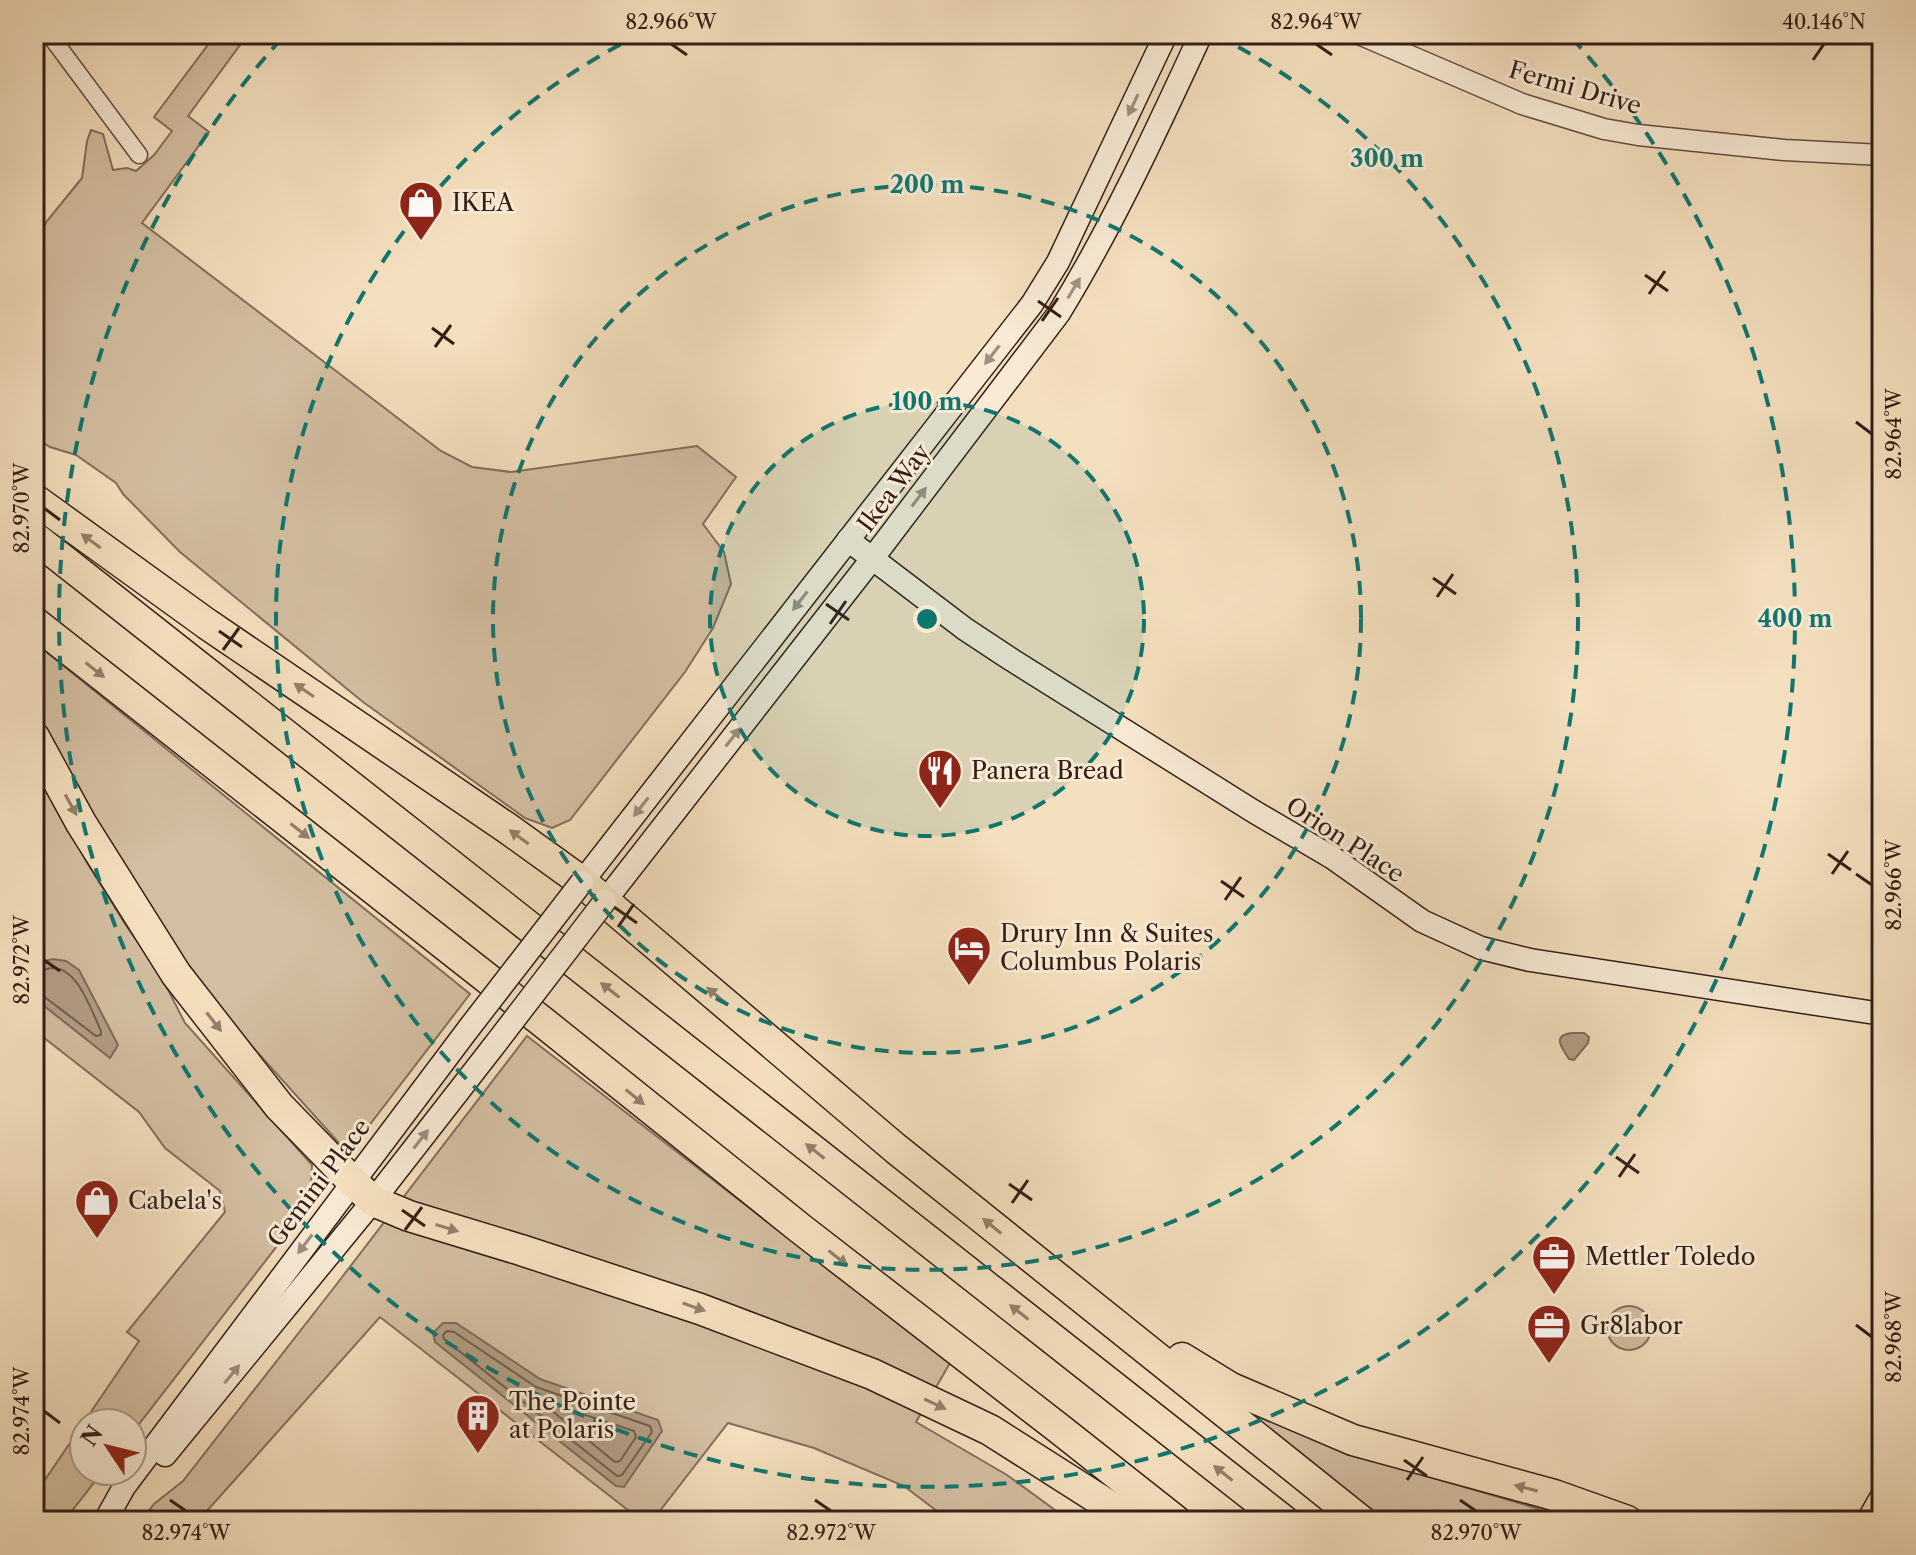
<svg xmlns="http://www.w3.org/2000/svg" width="1916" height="1555" viewBox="0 0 1916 1555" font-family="'Libre Caslon Text',serif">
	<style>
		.green { fill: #d3bea1; stroke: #836e5c; stroke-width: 2 }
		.water { fill: #b29e85; stroke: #7f6b59; stroke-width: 2 }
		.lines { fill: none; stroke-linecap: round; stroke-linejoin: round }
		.shore { stroke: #725e4e; stroke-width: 2 }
		.minor-casing { stroke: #634f40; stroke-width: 19 }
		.tertiary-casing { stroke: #634f40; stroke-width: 23 }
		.secondary-casing { stroke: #331f16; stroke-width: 25 }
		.primary-casing { stroke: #331f16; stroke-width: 29 }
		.motorway-casing { stroke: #331f16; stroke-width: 33 }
		.minor { stroke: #f8ead5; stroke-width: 16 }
		.tertiary { stroke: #f8ead5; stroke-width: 20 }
		.secondary { stroke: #f8ead5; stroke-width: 22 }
		.primary { stroke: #f4dfbe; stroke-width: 26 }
		.motorway { stroke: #f4dfbe; stroke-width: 30 }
		.secondary-bridge-casing { stroke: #331f16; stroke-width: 25; stroke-linecap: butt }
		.secondary-bridge { stroke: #f8ead5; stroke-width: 22 }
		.oneway { fill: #9f8f7f }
		.oneway2 { fill: #947f6a }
		.ticks { fill: none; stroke: #331f16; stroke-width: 3 }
		.ring { fill: none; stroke: #0f766e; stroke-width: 4; stroke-dasharray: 14 10 }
		.labels { text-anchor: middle; stroke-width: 6; stroke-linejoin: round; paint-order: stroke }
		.street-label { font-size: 24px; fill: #331f16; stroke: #f8ead5 }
		.poi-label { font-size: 24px; fill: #331f16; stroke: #f8ead5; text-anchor: start }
		.centre { fill: #0f766e; stroke: #f8ead5; stroke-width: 4 }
		.ring-label { font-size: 24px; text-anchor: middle; font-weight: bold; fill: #0f766e; stroke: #f8ead5; stroke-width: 6; stroke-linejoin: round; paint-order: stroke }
		.neatline { fill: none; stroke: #331f16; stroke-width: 3 }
		.ticks-label { font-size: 20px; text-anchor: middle; fill: #331f16 }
	</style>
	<rect width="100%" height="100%" fill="#f4dfbe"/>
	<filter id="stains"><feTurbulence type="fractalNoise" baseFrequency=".0025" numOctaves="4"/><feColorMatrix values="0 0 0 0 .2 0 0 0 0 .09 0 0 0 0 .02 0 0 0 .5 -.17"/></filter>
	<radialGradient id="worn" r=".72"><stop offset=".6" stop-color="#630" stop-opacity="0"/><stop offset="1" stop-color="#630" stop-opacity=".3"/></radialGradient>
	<g class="green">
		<path d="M216,34H248L188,116L209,132L142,223L441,451L472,467L511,472L697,446L736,477L703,524L724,552L731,584L713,628L685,672L570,820L552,828L525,818L363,702L180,552L123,494L116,483L76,455L50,447L34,437V244L47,221L82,178L87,141L91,130L103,134L113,170L127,168L136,171L154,155L172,131L154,117Z"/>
		<path d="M34,642L470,994L348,1153L204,993L132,891L34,716Z"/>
		<path d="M34,757L86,861L125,924L160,974L185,1023L312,1165L311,1187L291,1228L132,1433V1423H84V1471H103L64,1521H34V1496L139,1341L127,1332L225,1212L220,1191L165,1148L139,1112L34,1030Z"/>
		<path d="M527,1036L950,1363L916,1422L1007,1475L1070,1521H950L904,1486L814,1448L728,1423L652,1521H642L380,1317L198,1521H141L154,1504L183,1481L336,1285Z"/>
		<circle cx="1629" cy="1328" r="22"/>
		<path d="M1232,1403L1399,1468L1526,1505L1573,1521H1380Z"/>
	</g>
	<g class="water">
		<path d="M53,959L66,961L79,970L118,1045L110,1058L34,998V969L41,962Z"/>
		<path d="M1572,1033H1584L1589,1037L1588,1043L1574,1060L1569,1059C1561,1047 1552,1035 1572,1033Z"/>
		<path d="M443,1323H456L540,1379L658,1420L662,1431L624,1487L616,1486L435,1342L433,1333Z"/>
	</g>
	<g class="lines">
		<g class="shore">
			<path d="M34,974C41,973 45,968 52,968C77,966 92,1012 101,1031V1035L96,1036L42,995L34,993"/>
			<path d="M447,1331L454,1332L536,1387L650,1426L652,1432L622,1475L617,1476L444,1339L443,1335Z"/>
			<path d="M552,1404L634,1431L636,1437L620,1461L615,1462L551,1410L549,1407Z"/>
		</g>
		<g class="minor-casing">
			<path id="minor" d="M49,34L139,155"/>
		</g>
		<g class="tertiary-casing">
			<path id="tertiary" d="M1359,34L1522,104L1604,129L1638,135L1784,150L1882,155"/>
		</g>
		<g class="secondary-casing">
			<g id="secondary">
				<path d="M848,540L965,629L1012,660L1253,811L1333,858L1422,921L1481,948L1530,960L1882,1014"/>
				<path d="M582,882L1032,304L1058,262L1166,34"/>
				<path d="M605,901L872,559L1059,313C1114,223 1157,129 1201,34"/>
				<path d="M165,1455L373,1201L493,1047"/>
				<path d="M105,1521L124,1487L469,1028"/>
			</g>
		</g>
		<g class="primary-casing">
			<path id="primary" d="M1870,1521L1882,1500"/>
		</g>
		<g class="motorway-casing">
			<g id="motorway">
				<path d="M34,499L207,624L507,828L582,882L895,1148L1361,1521"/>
				<path d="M34,537L1284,1521"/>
				<path d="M34,622L544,1023L801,1229L1057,1427L1176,1521"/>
				<path d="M34,737L81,823L176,974L279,1106L352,1181L373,1201L409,1216L521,1250L700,1309L872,1374L990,1430L1133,1521"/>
				<path d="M1182,1358L1231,1388L1353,1440L1554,1495L1627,1521"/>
			</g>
		</g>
		<use href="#minor" class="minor"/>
		<use href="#tertiary" class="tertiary"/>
		<use href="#secondary" class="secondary"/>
		<use href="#primary" class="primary"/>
		<use href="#motorway" class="motorway"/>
		<g class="secondary-bridge-casing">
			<g id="secondary-bridge">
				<path d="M469,1028L582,882"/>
				<path d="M493,1047L605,901"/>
			</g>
		</g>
		<use href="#secondary-bridge" class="secondary-bridge"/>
	</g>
	<defs><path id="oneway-solid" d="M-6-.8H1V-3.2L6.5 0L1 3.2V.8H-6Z" transform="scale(2)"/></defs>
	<g class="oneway">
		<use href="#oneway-solid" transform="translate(1133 105) rotate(115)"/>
		<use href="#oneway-solid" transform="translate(1074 288) rotate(-59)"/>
		<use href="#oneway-solid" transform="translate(992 355) rotate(128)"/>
		<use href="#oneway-solid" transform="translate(919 497) rotate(-53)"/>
		<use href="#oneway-solid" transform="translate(800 601) rotate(128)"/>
		<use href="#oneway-solid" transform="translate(733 737) rotate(-52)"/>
		<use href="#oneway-solid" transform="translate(641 807) rotate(128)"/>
		<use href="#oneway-solid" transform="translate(421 1139) rotate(-52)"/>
		<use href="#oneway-solid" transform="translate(305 1244) rotate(127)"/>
		<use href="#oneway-solid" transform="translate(232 1374) rotate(-51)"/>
	</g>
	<g class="oneway2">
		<use href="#oneway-solid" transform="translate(91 541) rotate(-144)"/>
		<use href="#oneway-solid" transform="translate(95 670) rotate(38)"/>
		<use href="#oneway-solid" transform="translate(304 690) rotate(-146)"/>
		<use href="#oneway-solid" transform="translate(71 805) rotate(61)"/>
		<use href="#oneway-solid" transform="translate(300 831) rotate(38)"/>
		<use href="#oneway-solid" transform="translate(519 837) rotate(-144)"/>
		<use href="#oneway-solid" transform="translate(610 990) rotate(-142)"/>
		<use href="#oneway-solid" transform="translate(716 995) rotate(-140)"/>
		<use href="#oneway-solid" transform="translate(214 1022) rotate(52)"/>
		<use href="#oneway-solid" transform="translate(635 1097) rotate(39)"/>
		<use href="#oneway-solid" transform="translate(815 1151) rotate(-142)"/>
		<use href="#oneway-solid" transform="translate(992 1226) rotate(-141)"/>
		<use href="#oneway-solid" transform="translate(447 1228) rotate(17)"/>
		<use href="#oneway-solid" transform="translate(838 1258) rotate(38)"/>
		<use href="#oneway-solid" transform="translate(694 1307) rotate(19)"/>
		<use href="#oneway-solid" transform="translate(1019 1312) rotate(-142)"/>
		<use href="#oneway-solid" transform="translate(935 1404) rotate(25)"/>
		<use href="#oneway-solid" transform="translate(1223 1473) rotate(-142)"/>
		<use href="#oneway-solid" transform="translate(1526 1488) rotate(-165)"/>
	</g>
	<path class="ticks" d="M671,44L687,55M1316,44L1332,55M1813,60L1824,44M1645,275L1668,291M1649,294L1665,271M1038,301L1061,317M1042,321L1058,298M432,328L454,344M435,347L451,325M1856,422L1872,434M44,508L60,520M1433,578L1456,594M1437,597L1453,574M826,604L849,620M830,624L846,601M219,631L242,647M223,650L239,628M1828,854L1851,870M1832,874L1848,851M1856,874L1872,885M1221,881L1244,897M1225,900L1241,877M614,907L637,923M618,927L634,904M44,960L60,971M1616,1157L1639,1173M1619,1177L1635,1154M1009,1184L1032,1200M1012,1203L1028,1180M402,1210L425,1226M405,1230L422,1207M1856,1325L1872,1337M44,1411L60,1423M1404,1460L1427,1476M1407,1480L1423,1457M170,1500L186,1511M815,1500L831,1511M1460,1500L1476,1511"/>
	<circle cx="927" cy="619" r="217" fill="#0f766e" fill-opacity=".12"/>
	<g class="ring">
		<circle cx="927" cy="619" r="217"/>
		<circle cx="927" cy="619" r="434"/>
		<path d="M1217 36A651 651 0 1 1 637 36"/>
		<path d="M1572 38A868 868 0 1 1 282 38"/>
	</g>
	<defs>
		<g id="shop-pin" transform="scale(2.3)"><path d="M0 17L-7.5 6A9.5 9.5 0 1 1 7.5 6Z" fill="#8f2418" stroke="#f8ead5"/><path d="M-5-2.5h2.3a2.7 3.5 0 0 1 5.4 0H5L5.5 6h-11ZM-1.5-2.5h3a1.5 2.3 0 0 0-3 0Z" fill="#fff"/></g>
		<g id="restaurant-pin" transform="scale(2.3)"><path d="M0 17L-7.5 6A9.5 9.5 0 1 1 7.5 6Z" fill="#8f2418" stroke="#f8ead5"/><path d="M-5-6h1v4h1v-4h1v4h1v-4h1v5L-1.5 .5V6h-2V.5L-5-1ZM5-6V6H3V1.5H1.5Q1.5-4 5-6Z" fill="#fff"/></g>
		<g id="hotel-pin" transform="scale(2.3)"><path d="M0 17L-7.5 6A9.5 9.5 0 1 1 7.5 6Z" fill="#8f2418" stroke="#f8ead5"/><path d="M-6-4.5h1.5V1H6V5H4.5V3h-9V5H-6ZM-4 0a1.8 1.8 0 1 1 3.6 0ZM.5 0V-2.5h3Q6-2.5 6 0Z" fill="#fff"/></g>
		<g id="office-pin" transform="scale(2.3)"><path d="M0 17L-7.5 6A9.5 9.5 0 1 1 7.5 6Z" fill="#8f2418" stroke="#f8ead5"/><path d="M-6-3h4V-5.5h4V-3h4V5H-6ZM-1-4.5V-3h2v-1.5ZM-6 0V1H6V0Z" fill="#fff"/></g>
		<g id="building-pin" transform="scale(2.3)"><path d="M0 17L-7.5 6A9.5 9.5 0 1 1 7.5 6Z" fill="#8f2418" stroke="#f8ead5"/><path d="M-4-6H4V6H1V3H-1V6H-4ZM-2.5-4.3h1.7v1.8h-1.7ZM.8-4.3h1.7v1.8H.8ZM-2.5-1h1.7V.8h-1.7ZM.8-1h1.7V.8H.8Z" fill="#fff"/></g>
	</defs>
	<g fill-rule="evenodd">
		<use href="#shop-pin" x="421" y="203"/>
		<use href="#restaurant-pin" x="940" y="771"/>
		<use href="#hotel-pin" x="969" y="948"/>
		<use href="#shop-pin" x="97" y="1201"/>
		<use href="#office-pin" x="1554" y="1257"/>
		<use href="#office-pin" x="1549" y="1326"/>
		<use href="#building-pin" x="478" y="1416"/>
	</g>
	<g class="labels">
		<g class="street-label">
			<text transform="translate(1575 88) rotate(16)" y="8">Fermi Drive</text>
			<text transform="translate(894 488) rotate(-53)" y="8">Ikea Way</text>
			<text transform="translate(1345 840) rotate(33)" y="8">Orion Place</text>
			<text transform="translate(319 1183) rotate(-53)" y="8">Gemini Place</text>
		</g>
		<g class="poi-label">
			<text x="452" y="211">IKEA</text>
			<text x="971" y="779">Panera Bread</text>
			<text x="1000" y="942">Drury Inn &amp; Suites<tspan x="1000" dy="28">Columbus Polaris</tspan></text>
			<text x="128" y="1209">Cabela's</text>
			<text x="1585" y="1265">Mettler Toledo</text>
			<text x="1580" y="1334">Gr8labor</text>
			<text x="509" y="1410">The Pointe<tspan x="509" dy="28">at Polaris</tspan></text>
		</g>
	</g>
	<circle cx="927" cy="619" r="12" class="centre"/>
	<g class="ring-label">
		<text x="1387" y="167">300 m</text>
		<text x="927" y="193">200 m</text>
		<text x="927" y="410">100 m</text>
		<text x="1795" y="627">400 m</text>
	</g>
	<rect width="1916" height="1555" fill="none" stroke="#f4dfbe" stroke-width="88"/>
	<g transform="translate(108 1447) rotate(305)"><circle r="38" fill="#f8ead5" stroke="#a99989" stroke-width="2"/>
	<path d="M0-6L14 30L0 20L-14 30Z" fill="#8f2418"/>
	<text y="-12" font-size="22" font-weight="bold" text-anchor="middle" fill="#331f16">N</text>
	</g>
	<rect x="44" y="44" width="1828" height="1467" class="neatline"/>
	<g class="ticks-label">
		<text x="671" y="29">82.966°W</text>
		<text x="1316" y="29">82.964°W</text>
		<text x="1824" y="29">40.146°N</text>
		<text transform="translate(1894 434) rotate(-90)" y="7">82.964°W</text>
		<text transform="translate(22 508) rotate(-90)" y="7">82.970°W</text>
		<text transform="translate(1894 885) rotate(-90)" y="7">82.966°W</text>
		<text transform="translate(22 960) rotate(-90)" y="7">82.972°W</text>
		<text transform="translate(1894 1337) rotate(-90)" y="7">82.968°W</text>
		<text transform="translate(22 1411) rotate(-90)" y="7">82.974°W</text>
		<text x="186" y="1540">82.974°W</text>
		<text x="831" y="1540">82.972°W</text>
		<text x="1476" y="1540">82.970°W</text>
	</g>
	<rect width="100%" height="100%" filter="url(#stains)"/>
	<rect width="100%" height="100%" fill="url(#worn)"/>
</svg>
